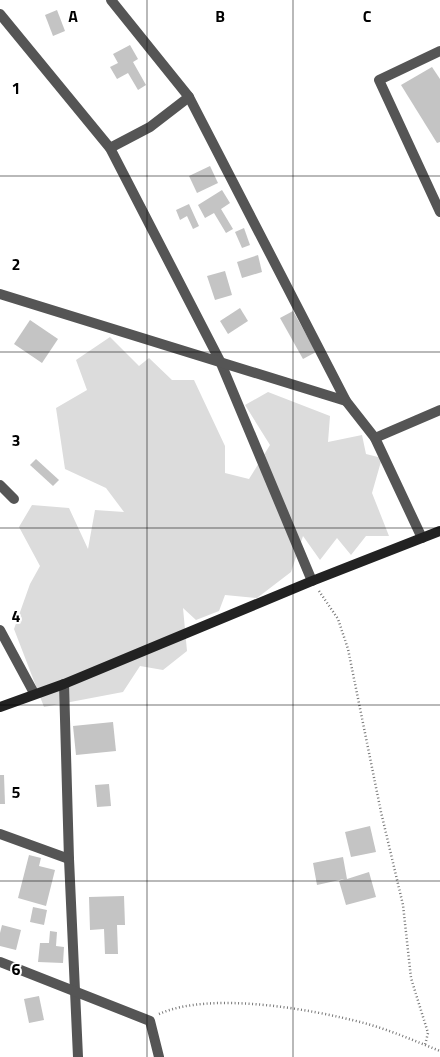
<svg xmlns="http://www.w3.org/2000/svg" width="440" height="1057" viewBox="0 0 440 1057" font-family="'Titillium Web',sans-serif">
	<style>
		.green { fill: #dcdcdc }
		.building { fill: #c4c4c4 }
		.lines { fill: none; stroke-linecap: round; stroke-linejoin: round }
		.path { stroke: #777; stroke-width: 2.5; stroke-dasharray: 1 2.5; stroke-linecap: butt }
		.minor { stroke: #555; stroke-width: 10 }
		.secondary { stroke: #222; stroke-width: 10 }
		.grid { fill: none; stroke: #000; stroke-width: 1; stroke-opacity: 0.55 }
		.grid-label { font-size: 16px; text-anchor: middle; font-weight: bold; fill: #000; stroke: #fff; stroke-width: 4; stroke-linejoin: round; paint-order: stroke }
	</style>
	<rect width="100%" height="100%" fill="#fff"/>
	<path class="green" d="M110,337L139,366L149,358L172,380H194L225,446V473L249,479L270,445L245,405L268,392L330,416L328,442L362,435L366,454L382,458L372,493L389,536H366L351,555L337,538L320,560L303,536L291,572L257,598L225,595L219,611L196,620L183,608L187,651L163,670L140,666L123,692L44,707L14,629L30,584L40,566L19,527L32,505L69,508L88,549L95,510L124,512L106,488L65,469L56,408L87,390L76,360Z"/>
	<g class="building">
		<path d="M57,10L65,31L53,36L45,15Z"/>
		<path d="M130,45L138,59L133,62L146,85L138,90L128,73L117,79L110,67L118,63L113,54Z"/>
		<path d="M432,67L440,79V142L437,143L401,85Z"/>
		<path d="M210,166L218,183L197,193L189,176Z"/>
		<path d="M222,190L230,203L221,209L233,229L226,233L214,213L205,218L198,205Z"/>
		<path d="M189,204L199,226L193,229L187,216L180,220L176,210Z"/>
		<path d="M244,228L250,245L242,248L235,232Z"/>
		<path d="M258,255L262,272L242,278L237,262Z"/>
		<path d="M225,271L232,295L215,300L207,276Z"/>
		<path d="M240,308L248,321L228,334L220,321Z"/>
		<path d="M293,311L316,352L303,359L280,318Z"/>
		<path d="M30,320L58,339L42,363L14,344Z"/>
		<path d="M36,459L59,480L53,486L30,465Z"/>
		<path d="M113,722L116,751L76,755L73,726Z"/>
		<path d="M0,775H4L5,804H0Z"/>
		<path d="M109,784L111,806L97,807L95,785Z"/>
		<path d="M370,826L376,852L351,857L345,832Z"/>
		<path d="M29,855L41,858L39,866L55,870L46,906L18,898Z"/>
		<path d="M343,857L347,879L369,872L376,897L346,905L339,881L344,879L317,885L313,863Z"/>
		<path d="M124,896L125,925H117L118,954H105L104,929L90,930L89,897Z"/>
		<path d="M33,907L47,910L44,925L30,922Z"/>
		<path d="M2,925L21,930L16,950L0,946V933Z"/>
		<path d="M50,931L57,932L56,946L64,947L63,963L38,962L40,943H49Z"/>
		<path d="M39,996L44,1020L29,1023L24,999Z"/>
	</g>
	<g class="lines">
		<g class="path">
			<path d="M319,591L338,619L348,649L381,812L403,905L411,978L428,1033L425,1045"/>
			<path d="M159,1014C210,991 311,1009 364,1023C390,1030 415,1041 440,1051"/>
		</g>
		<g class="minor">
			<path d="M111,0L189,97L346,401L375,438L422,538"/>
			<path d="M0,14L110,148L220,361L312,581"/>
			<path d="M440,51L379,80L440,212"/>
			<path d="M110,148L150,127L189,97"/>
			<path d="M0,294L346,401"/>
			<path d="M375,438L440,410"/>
			<path d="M0,485L14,499"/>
			<path d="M0,630L34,693"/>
			<path d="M64,684L69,859L78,1057"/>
			<path d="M0,834L69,859"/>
			<path d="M0,962L150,1021L159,1057"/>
		</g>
		<path class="secondary" d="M0,707L64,684L312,581L440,531"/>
	</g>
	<path class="grid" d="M147,0V1057M293,0V1057M0,176H440M0,352H440M0,528H440M0,705H440M0,881H440"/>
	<g class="grid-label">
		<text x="73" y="22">A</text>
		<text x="220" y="22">B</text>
		<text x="367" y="22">C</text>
		<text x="16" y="94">1</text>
		<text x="16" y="270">2</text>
		<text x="16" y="446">3</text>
		<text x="16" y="622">4</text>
		<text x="16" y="798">5</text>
		<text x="16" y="975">6</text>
	</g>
</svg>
